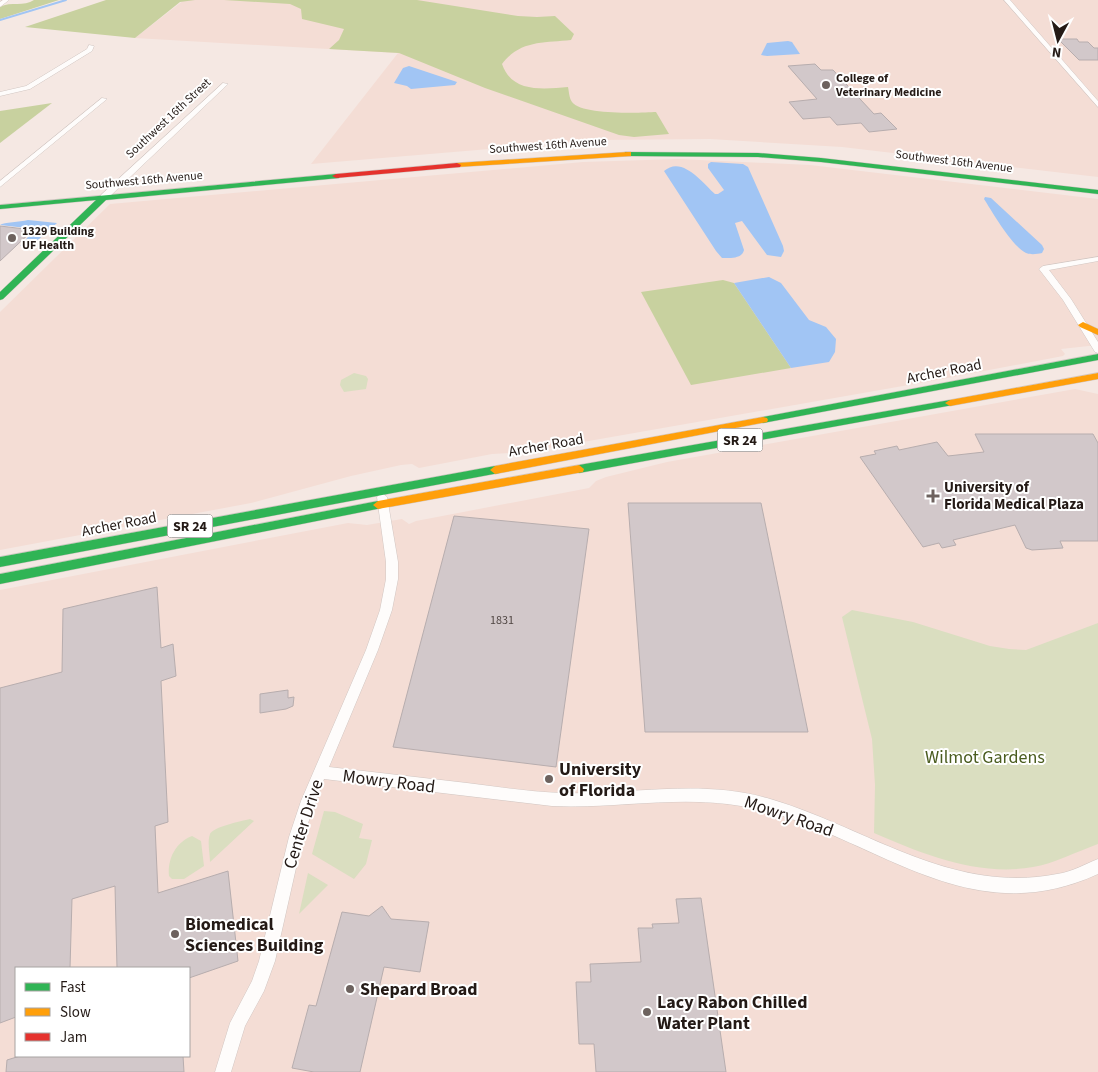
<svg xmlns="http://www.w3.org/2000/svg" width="1098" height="1072" viewBox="0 0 1098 1072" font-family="'Source Sans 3',sans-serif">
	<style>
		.built { fill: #f4ddd5; fill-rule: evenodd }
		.green { fill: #dadec0 }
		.forest { fill: #c8d19f }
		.water { fill: #a1c5f4 }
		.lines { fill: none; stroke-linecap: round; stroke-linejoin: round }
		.stream { stroke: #a1c5f4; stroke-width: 2 }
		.building { fill: #d2c8ca; stroke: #b7adae }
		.street-casing { stroke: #d1c6c2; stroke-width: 1 }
		.fast-casing { stroke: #d1c6c2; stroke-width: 1 }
		.slow-casing { stroke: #d1c6c2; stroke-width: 1 }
		.jam-casing { stroke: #d1c6c2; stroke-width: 1 }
		.street { fill: #fefcfb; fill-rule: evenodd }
		.fast { fill: #30b455; fill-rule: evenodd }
		.slow { fill: #ff9f0a; fill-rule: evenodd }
		.jam { fill: #e5322d; fill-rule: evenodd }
		.poi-dot { fill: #6d625e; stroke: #fff; stroke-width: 2 }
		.labels { text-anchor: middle; stroke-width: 4; stroke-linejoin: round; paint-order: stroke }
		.far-poi-label { font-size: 12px; font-weight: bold; fill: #241a16; stroke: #fff; text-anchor: start }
		.far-street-label { font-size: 12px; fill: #241a16; stroke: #fff }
		.number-label { font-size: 12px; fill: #504643 }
		.shield { fill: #fff; stroke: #665f5c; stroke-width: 1 }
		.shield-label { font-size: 14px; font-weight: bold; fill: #241a16 }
		.street-label { font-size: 15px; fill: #241a16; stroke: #fff }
		.poi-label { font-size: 15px; font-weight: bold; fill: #241a16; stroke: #fff; text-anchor: start }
		.near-park-label { font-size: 18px; fill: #4a5c1f; stroke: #fff }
		.near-poi-label { font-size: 18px; font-weight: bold; fill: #241a16; stroke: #fff; text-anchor: start }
		.near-street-label { font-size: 18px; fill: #241a16; stroke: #fff }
	</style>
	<rect width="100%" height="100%" fill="#f5e8e3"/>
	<g class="built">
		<path d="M184,0H1098V177L842,147L710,139L598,140L311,164L398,53L135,38Z"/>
		<path d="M678,159L810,165L1098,199V345L1061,349L1065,354L1063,356L937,380L526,452L492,454L419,468L412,464L401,465L351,476L251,503L0,550V312L110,204L583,162Z"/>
		<path d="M1075,389L1098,394V1072H0V590L348,523L367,525L402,519L409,524L416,521L589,488L596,481L606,477L667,462ZM16,968H189V1056H16Z"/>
	</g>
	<g class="green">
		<path d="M354,373L366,376L368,379L366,389L344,392L340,385L341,380Z"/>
		<path d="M852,610L913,622L990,646L1009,649L1026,650L1098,623V844C1078,851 1053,864 1033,867C979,877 922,854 874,833L875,785L872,739L842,617Z"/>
		<path d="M324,811L335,812L363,824L359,838L372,840L366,864L354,879L312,854Z"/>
		<path d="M250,819L254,821L210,862C210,854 207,841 210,834C213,827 241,821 250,819Z"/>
		<path d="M192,836L201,841L204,866L184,879H172L169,876C167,859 176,842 192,836Z"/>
		<path d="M308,873L328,885L299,914Z"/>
	</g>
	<g class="forest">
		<path d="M34,0H59L0,19V7C11,1 24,7 34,0Z"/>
		<path d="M106,0H195L180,2L135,38L25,27Z"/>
		<path d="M224,0H417L518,16L537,17L555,16L574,34L571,40C544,43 520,40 502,64C512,93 543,89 568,87C569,91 569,98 572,102C581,115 640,113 656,112L669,134L634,137L619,135L485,88L399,53L329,49L339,40L344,29L302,19L301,9L290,4Z"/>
		<path d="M52,103L0,143V111Z"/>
		<path d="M723,280L734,283L791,368L691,385L641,292Z"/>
	</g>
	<g class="water">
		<path d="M788,41L792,42L800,54L767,56L761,55L767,43Z"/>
		<path d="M409,66L457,82L455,85L411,89L407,86L394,83L403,68Z"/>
		<path d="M711,162L743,164L748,167L783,246L784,251L781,257L767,255L742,221L735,223L744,250C742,259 730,258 722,258L716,251L664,171C682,155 703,183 715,194H718L724,190L708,168V164Z"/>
		<path d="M985,197L991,198L1042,245L1044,249L1042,253C1037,254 1031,255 1026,253C1011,245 993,213 984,199Z"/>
		<path d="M28,220L57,223L38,240L20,246L35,229L0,225C4,222 20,222 28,220Z"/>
		<path d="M769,277L781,283L809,320L826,327L836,339L835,352L829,362L791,368L734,283Z"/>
	</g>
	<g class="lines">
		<path class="stream" d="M0,20L66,0"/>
	</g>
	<g class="building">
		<path d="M1058,39H1077L1079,42H1088L1094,48H1098V60H1079Z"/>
		<path d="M815,64L821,70H833L874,114L881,113L897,129L869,132L861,123L837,125L830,117L803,119L789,102L817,99L788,66Z"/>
		<path d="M0,226L33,230L0,261Z"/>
		<path d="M975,434H1093L1098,443V541H1060L1063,548L1032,550L1026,548L1015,525L953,540L956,545L942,548L939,543L923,547L860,457L876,454L874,451L897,446L899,450L937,442L948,456L984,452Z"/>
		<path d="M628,503H761L808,732H645Z"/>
		<path d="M454,516L589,529L556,767L393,747Z"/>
		<path d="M157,587L161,648L173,644L176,676L161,681L168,822L155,826L158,893L228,871L238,961L189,978V968H117L115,886L72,899L70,968H16V1017L0,1023V688L62,672L63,609Z"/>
		<path d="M288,690V698L294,697L293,706L286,709L260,713V694Z"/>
		<path d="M701,898L726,1072H596L594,1044H579L576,982H591L590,964L641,962L638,928H653L652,924L679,923L676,899Z"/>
		<path d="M382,906L391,919L429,922L420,972L384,967L360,1072H314L292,1068L309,1005L316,1006L342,912L369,916Z"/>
		<path d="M20,1056H183L184,1072H6L7,1060Z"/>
	</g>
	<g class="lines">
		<g class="street-casing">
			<g id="street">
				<path d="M3,0H9L0,7V2Z"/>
				<path d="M1004,0H1010L1098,101V107Z"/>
				<path d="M89,45L94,46L92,51L30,89L0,96V92L26,86L87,49Z"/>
				<path d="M223,83L228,84L107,199H101V195Z"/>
				<path d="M102,98L107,99L0,187V181Z"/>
				<path d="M1098,257V261L1049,270L1071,299L1098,342V353L1095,352L1063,300L1039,269L1043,266Z"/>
				<path d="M382,493L387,497L398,562V579L392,610L378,650L329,767C375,772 421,778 467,783C499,787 530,792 562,793C630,795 699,779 767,798C865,826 950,895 1057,874C1072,872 1085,864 1098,859V874C961,937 867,827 741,806C678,795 615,809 552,806L324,779L303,837L275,961L264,991L245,1026L231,1072H215L230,1023L252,981L259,961L289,837L301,801L366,650L380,610L386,579V562L377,497Z"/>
			</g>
		</g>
		<g class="fast-casing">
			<g id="fast">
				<path d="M625,152L758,153L821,158L1098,190V194L821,162L758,157L628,156H625Z"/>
				<path d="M336,174L340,176L339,178L106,200L3,299L0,300V292L96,200L0,209V205Z"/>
				<path d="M1098,354V360L763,423L758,420L763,417Z"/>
				<path d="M950,400L953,401L955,403L953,405L579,473L574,469L579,465Z"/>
				<path d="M495,466L499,467L500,470L499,473L0,567V557Z"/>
				<path d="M378,501L383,505L382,508L0,584V574Z"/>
			</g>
		</g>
		<g class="slow-casing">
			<g id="slow">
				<path d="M628,152H631V156L457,167L453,165L457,163Z"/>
				<path d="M1083,322L1098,329V335L1080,327L1078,325Z"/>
				<path d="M1098,373V379L950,406L945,403L950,400Z"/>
				<path d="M763,417L767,418L768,420L767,422L495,474L490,470L495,466Z"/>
				<path d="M579,465L584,469L583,472L378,509L373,505L378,501Z"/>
			</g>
		</g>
		<g class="jam-casing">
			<path id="jam" d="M457,163L461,165L460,167L336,178L332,176L336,174Z"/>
		</g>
		<use href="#street" class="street"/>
		<use href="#fast" class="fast"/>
		<use href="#slow" class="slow"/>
		<use href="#jam" class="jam"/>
	</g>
	<g class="poi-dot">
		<circle cx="826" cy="85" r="5"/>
		<circle cx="12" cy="238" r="5"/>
		<path d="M930.5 488.5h5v5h5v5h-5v5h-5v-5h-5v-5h5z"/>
		<circle cx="549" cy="779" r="5"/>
		<circle cx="175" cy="934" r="5"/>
		<circle cx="350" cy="989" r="5"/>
		<circle cx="647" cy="1012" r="5"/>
	</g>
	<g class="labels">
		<g class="far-poi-label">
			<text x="836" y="82">College of<tspan x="836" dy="14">Veterinary Medicine</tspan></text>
			<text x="22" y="235">1329 Building<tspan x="22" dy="14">UF Health</tspan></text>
		</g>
		<g class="far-street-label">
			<text transform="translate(168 118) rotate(-43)" y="4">Southwest 16th Street</text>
			<text transform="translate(548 145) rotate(-4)" y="4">Southwest 16th Avenue</text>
			<text transform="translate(954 161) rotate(7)" y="4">Southwest 16th Avenue</text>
			<text transform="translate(144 180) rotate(-5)" y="4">Southwest 16th Avenue</text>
		</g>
		<g class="number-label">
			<text x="502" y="624">1831</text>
		</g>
		<g class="shield">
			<rect x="717.5" y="428.5" width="45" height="23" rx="4"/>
			<rect x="167.5" y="514.5" width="45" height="23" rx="4"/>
		</g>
		<g class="shield-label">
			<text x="740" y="445">SR 24</text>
			<text x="190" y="531">SR 24</text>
		</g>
		<g class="street-label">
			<text transform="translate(944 371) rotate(-11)" y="5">Archer Road</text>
			<text transform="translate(546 445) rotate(-10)" y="5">Archer Road</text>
			<text transform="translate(119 524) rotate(-11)" y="5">Archer Road</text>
		</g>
		<g class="poi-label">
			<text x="944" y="492">University of<tspan x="944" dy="17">Florida Medical Plaza</tspan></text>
		</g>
		<g class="near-park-label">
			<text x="985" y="763">Wilmot Gardens</text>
		</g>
		<g class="near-poi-label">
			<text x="559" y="775">University<tspan x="559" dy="21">of Florida</tspan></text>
			<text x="185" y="930">Biomedical<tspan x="185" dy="21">Sciences Building</tspan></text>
			<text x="360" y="995">Shepard Broad</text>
			<text x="657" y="1008">Lacy Rabon Chilled<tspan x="657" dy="21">Water Plant</tspan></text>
		</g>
		<g class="near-street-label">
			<text transform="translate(389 781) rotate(7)" y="6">Mowry Road</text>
			<text transform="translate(789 816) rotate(19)" y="6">Mowry Road</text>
			<text transform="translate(303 824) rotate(-72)" y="6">Center Drive</text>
		</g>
	</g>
	<rect x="15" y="967" width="175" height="90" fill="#ffffff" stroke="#a7a3a2"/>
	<rect x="25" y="983" width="25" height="8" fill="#30b455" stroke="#a7a3a2"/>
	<text x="60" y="992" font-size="15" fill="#241a16">Fast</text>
	<rect x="25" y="1008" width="25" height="8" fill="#ff9f0a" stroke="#a7a3a2"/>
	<text x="60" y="1017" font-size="15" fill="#241a16">Slow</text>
	<rect x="25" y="1033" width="25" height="8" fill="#e5322d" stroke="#a7a3a2"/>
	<text x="60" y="1042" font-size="15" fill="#241a16">Jam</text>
	<g transform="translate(1058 40) rotate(187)" stroke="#ffffff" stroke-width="4" paint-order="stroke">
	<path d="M0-4L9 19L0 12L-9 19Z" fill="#241a16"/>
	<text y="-8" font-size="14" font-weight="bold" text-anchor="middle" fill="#241a16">N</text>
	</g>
</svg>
